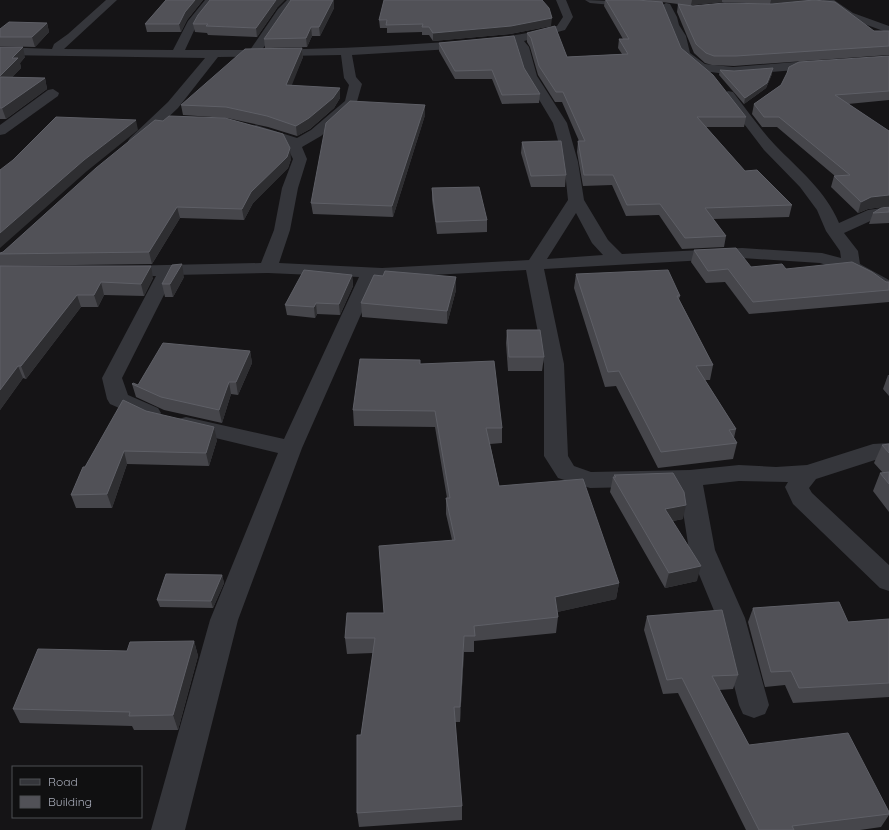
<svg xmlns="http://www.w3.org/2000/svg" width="889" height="830" viewBox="0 0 889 830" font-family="Quicksand,sans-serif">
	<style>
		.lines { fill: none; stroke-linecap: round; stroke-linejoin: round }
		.minor { fill: #35363b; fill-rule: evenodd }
		.wall { fill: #46464b }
		.shaded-wall { fill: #2e2e31 }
		.building { fill: #515157; stroke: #5e5f66 }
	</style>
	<rect width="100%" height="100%" fill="#151416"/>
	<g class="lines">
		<g class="minor">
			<path d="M106,0H117L64,49L173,50L188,21L205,0H215L198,22L185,50H250L278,9L287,0H298L286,13L262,50C318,49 375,47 431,43C474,40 516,38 557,26L563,17L556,0H566L573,17L565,30L524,41L529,47L537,76L567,123L578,162L584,200L608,240L622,254L742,248L822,253L841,258L840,251L826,231L817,210L800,187L764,150L722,95L728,91L733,92C747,110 760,129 775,145C798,169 826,191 839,223L868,210L889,207V217L877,218L844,233L858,251L860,264L889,280V295L882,293L869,283L845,271L820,263L742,258L544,269L564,364L568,456L574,466L591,472L690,470L739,465L776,467L807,465L873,444L889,443V459L875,460L816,479L809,488L812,493L889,565V591L880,588L793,504L785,487L788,482L739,481L703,485L715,550L745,618L769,705L765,714L754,718L743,714L739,705L717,618L689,550L679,486L590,488L558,478L544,456V364L526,270L377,278L302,448L238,620L185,830H151L210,620L278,453L178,429L175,424L178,419L186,417L284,439L359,277L268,273L174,275L122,378L128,395L158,408L161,413L158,418L150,420L142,418L110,404L107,399L102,378L156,276H121L115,275L112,271L115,267L121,266L261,263L274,230L282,188L293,159L285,143L251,132L249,129L251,126L256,125L297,138L311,130L345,101L349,85L344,78L341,55L218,57L178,108L140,144H130L128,141L130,138L168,102L205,58L0,55V47L52,49L54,44L68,34ZM514,42L517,47L525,76L553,123L564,162L568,200L529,260L382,268L279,263L290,230L298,188L307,159L302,147L321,136L356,105L362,84L356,77L352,55L468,48ZM576,213L592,243L603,255L547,259Z"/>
			<path d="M585,0L637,2L638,4L633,7L590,3Z"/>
			<path d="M822,0H834L853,13L889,26V33L845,17Z"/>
			<path d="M666,3L670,4L677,17L679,25L686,36L690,53L705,64L733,67L820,60L826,64L820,68L733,75L711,72L706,75L702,74L679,54L674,36L667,25V17L661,6Z"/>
			<path d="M53,89L59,93L58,96L5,134L0,135V125L48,90Z"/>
		</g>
	</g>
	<g class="wall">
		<path d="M166,0H203L187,20L181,32H147L145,24Z"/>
		<path d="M291,0H334V8L320,36H312L307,47L271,48H302L303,57L291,85L340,98L334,108L310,129L297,136L268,127L227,118L183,115L181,105L265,48L264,39Z"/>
		<path d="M605,0H637L657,2L642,0H815L770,4L722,2L691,5H685L874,31H889V55L734,66L712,65L705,63L694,53L677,12L678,4L662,2L681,48L746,117L744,127H706L745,171L792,205L789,217L713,219L726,236L724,247L682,249L659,215L626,216L612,185L583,186L577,152L578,141H579L562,102H555L538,75L530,47L527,42V33L567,57L622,54L618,48L619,39H623L604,6Z"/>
		<path d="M277,8L257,37L208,35L207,33L195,32L193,24Z"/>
		<path d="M379,20L551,26L510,34L433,41L429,35H422V32L387,33V28H380Z"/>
		<path d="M47,23L49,32L35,47L0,46V29Z"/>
		<path d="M439,43L524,68L540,94L539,103L502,104L492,79H455L439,51Z"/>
		<path d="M0,47L25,57L20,63L21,68L12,77L45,78L47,89L6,119H0Z"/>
		<path d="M889,56V100L848,104L889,131V206L868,209L858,213L831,187L834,176H835L777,127H762L752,114L754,104L781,85L787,74L789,67Z"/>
		<path d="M720,70L734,71L772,74L766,88L744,104L719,75Z"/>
		<path d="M425,115L393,217L313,214L311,203Z"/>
		<path d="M522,142L566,175L565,187H531L521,153Z"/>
		<path d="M291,159L288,168L253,203L244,220L180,218L152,264L0,266V253Z"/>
		<path d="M432,188L487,220V232L437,234L432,200Z"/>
		<path d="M889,207V223L869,224L873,213Z"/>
		<path d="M694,250L751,267L786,269L889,282V302L749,314L725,282L706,283L691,262Z"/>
		<path d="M0,266L153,278L144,296L104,295L98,307H81L26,379L23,378L0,410Z"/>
		<path d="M576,274L680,296L679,299L713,365L710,380H705L736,429L734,438L737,443L733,459L658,468L616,386L605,387L574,288Z"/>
		<path d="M352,275L353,286L340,315L317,314L315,318L287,315L285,305Z"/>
		<path d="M184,277L173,297H165L162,284Z"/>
		<path d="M456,290L447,324L362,317L361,303Z"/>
		<path d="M507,330L544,357L542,371H508L506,343Z"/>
		<path d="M250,351L252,363L238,395L231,394L222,423L164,410L136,397L132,384L138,385Z"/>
		<path d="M420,360V364L502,428V443L490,444L499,486L619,583L616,599L557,612L558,617L556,633L474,641V652H464L460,722H455L462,806V820L359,827L357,813L361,735L373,653L347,654L345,638L384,613L452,540L446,514V498H447L435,427L354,426L353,410Z"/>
		<path d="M888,375H889V396L883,389Z"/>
		<path d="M146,411L217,440L209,466L127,464L112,508H76L71,495L85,467Z"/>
		<path d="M889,444V512L873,491L880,473H883L874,463L882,445Z"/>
		<path d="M614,475L683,519L673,521L697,581L665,588L610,492L613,477H614Z"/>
		<path d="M222,575L224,583L213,608L160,607L157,600Z"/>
		<path d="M753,608L848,622L889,619V697L793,703L785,685L765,687L748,622Z"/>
		<path d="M647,616L738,675L733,689L719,690L749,745L889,812V815L881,827L860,830H746L678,693L663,694L644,630Z"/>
		<path d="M194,641L198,656L178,730H134L132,726L20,723L13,709L127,651Z"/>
	</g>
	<g class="shaded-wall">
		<path d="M195,0H203L187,20L181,32L179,24L185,12Z"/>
		<path d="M276,0H285L277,8L257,37L256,28Z"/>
		<path d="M333,0H334V8L320,36L319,27Z"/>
		<path d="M692,0H722V2L691,5Z"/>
		<path d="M771,0H815L770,4Z"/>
		<path d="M552,18L551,26L510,34L433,41V33Z"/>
		<path d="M47,23L49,32L35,47L32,37Z"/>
		<path d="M311,27L312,36L307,47L306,38Z"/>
		<path d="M23,47L25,57L20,63L21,68L3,87L0,76L12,58Z"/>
		<path d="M302,48L303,57L288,95L286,85Z"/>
		<path d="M773,68L772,74L766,88L744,104L745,98Z"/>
		<path d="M45,78L47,89L6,119L2,108Z"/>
		<path d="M340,88V98L334,108L310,129L297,136L296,126Z"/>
		<path d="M425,105V115L393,217L392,206Z"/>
		<path d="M136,120L138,130L87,171L0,248V233L84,160Z"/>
		<path d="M290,148L291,159L288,168L253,203L244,220L242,209L251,192Z"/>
		<path d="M889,195V206L868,209L858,213L861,202L871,197Z"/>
		<path d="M177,207L180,218L152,264L149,252Z"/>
		<path d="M182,264L184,277L173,297L170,284Z"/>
		<path d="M151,266L153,278L144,296L141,284Z"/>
		<path d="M352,275L353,286L340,315L339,304Z"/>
		<path d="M456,277V290L447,324V311Z"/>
		<path d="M101,282L104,295L98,307L94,295Z"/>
		<path d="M77,295L81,307L26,379L21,366Z"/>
		<path d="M316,303L317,314L315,318L314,307Z"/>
		<path d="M250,351L252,363L238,395L236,382Z"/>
		<path d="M18,366L23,378L0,410V390Z"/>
		<path d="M229,382L231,394L222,423L219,410Z"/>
		<path d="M214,427L217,440L209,466L206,453Z"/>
		<path d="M124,451L127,464L112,508L107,494Z"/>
		<path d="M686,505L683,519L662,523L665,509Z"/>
		<path d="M701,566L697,581L665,588L669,573Z"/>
		<path d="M222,575L224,583L213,608L211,601Z"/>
		<path d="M619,583L616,599L553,613L555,597Z"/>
		<path d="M464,636V652L460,722V707Z"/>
		<path d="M194,641L198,656L178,730L173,715Z"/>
	</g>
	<g class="building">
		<path d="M166,0H195L185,12L179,24H145Z"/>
		<path d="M210,0H276L256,28L206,26L208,24H193L198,15Z"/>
		<path d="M291,0H333L319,27H311L306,38L264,39Z"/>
		<path d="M384,0H542L549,8L552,18L511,26L433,33L429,27H422L423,24L386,25L387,20H379Z"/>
		<path d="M606,0H637L662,2L681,48L713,75L746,117H697L745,171L757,170L792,205L705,208L726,236L685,238L660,204L627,205L613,175H584L578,141H585L563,92H556L539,66L531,38L527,33L555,26L567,57L628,54L619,39H629Z"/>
		<path d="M814,0L835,2L874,31H889V46L736,56H714L706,53L696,44L678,4L693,6L724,3L772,4Z"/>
		<path d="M9,22L47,23L32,37H0V29Z"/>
		<path d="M514,36L524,68L540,94L502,95L492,70L455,71L439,43Z"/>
		<path d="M0,47H23L12,58H18L0,76Z"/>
		<path d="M302,48L286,85L340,88L333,98L309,118L296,126L267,116L226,107L181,105L245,49Z"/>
		<path d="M889,56V91L835,95L889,131V195L871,197L861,202L834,176L850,175L779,117H764L754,104L781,85L787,73L789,67L799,62Z"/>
		<path d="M773,68L767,83L745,98L720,70L734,71Z"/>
		<path d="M0,77L45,78L2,108H0Z"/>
		<path d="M350,101L425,105L392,206L311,203L326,123Z"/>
		<path d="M169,116L225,118L283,134L290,148L287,157L251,192L242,209L177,207L149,252L0,254V253L3,252L96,168L155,120L163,121Z"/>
		<path d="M56,117L136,120L84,160L0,233V170L13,160Z"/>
		<path d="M561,141L566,175L531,176L522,142Z"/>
		<path d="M479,187L487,220L436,222L432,188Z"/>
		<path d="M889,207V212L873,213L881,208Z"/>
		<path d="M736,248L751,267L782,264L786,269L852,262L872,272L886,282H889V290L753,302L728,269L708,271L694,250Z"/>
		<path d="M182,264L170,284H162L172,265Z"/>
		<path d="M0,266H151L141,284L101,282L94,295H77L21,366H18L0,390Z"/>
		<path d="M304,270L352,275L339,304L316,303L314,307L285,305Z"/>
		<path d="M668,270L680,296H677L713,365L696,366L736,429L729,430L737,443L661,452L619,371L608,372L576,274Z"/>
		<path d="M385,271L456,277L447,311L361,303L374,275L383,276Z"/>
		<path d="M507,330H540L544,357H509Z"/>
		<path d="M163,343L250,351L236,382H229L219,410L161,397L132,384L133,383L138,385Z"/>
		<path d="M360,359L420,360V364L494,361L502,428H486L499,486L583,479L619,583L555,597L558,617L474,626L475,636H464L460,707H454L462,806L357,813V735H361L375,638H345L347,613H384L379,546L455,540L446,498H450L435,411L353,410Z"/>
		<path d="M123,400L146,411L214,427L206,453L124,451L107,494L71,495L83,467H85Z"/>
		<path d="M889,444V453L882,445Z"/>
		<path d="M889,472V484L880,473Z"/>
		<path d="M673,473L684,492L686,505L665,509L701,566L669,573L613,477H616L614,475Z"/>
		<path d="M166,574L222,575L211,601L157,600Z"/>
		<path d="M839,602L848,622L889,619V683L799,688L791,671L771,672L753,608Z"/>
		<path d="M722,610L738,675L712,676L749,745L848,733L889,812V814L792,826L794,830H759L682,678L667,680L647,616Z"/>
		<path d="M194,641L173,715L129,716L130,712L13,709L38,649L127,651L130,642Z"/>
	</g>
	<rect x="12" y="766" width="130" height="52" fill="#101011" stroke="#4c4e53"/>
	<rect x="20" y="779" width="20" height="6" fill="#35363b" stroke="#4c4e53"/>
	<text x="48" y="786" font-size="12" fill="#a6aab7">Road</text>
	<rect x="20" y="796" width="20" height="12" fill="#515157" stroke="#4c4e53"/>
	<text x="48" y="806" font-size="12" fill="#a6aab7">Building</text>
</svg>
